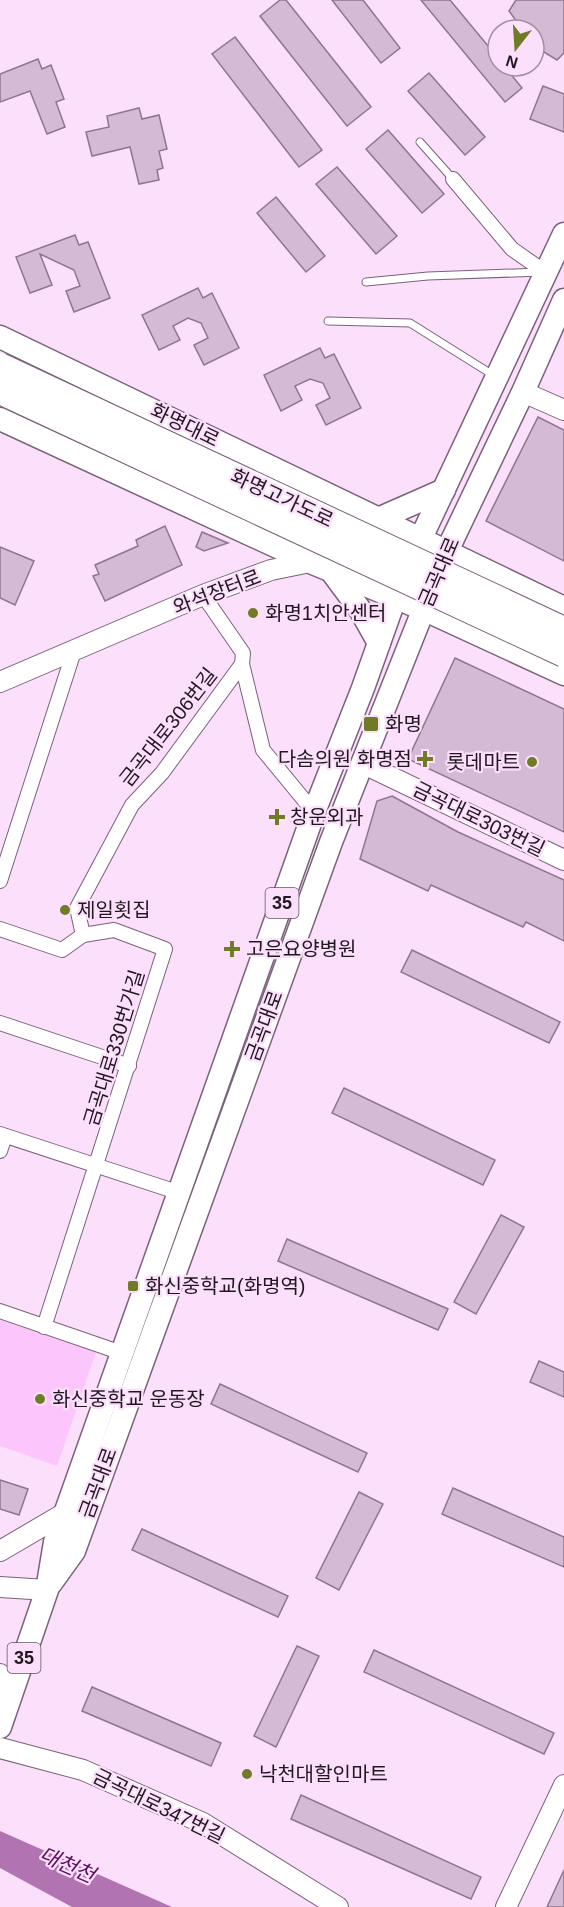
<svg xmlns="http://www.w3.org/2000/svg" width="564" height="1907" viewBox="0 0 564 1907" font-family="Helvetica,'Noto Sans KR',sans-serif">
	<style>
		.green { fill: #fcc6fc }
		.water { fill: #b273b2 }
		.building { fill: #d5bad5; stroke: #8f768f; stroke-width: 1.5 }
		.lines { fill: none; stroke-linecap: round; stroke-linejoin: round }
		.lane-casing { stroke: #7a627a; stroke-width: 9 }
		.street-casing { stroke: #7a627a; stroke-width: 16 }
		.secondary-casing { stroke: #7a627a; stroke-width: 22 }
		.primary-casing { stroke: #7a627a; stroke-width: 25 }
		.lane { stroke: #fff; stroke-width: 7 }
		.street { stroke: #fff; stroke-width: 14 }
		.secondary { stroke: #fff; stroke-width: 20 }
		.primary { stroke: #fff; stroke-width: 22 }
		.highway-bridge-casing { stroke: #7a627a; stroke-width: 28; stroke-linecap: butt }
		.highway-bridge { stroke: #fff; stroke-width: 26 }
		.poi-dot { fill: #707b27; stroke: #fbdffb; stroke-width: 2 }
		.labels { text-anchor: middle; stroke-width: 4.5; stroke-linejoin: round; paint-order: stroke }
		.shield { fill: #fbdffb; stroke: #625362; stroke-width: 1.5 }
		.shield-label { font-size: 18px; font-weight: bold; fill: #211721 }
		.street-label { font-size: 20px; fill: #211721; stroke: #fbdffb }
		.poi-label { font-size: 20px; fill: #211721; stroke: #fbdffb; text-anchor: start }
		.water-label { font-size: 21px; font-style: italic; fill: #5e0f61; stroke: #fbdffb }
	</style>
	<rect width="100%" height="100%" fill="#fbdffb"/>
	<path class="green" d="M0,1320L96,1352L57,1466L0,1446Z"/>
	<path class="water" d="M0,1831L172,1907H72L0,1868Z"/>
	<g class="building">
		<path d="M280,0H286L371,107L347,126L260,16Z"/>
		<path d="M332,0H363L400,48L381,63Z"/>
		<path d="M421,0H450L498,58V66H504L522,88L505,102Z"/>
		<path d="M516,0H564V53L557,60L534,46V30H523L509,11Z"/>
		<path d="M235,37L322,150L299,167L212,54Z"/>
		<path d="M38,59L42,69L51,65L64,99L56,102L65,127L47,134L30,91L0,102V74Z"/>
		<path d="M429,73L485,137L465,155L408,91Z"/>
		<path d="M543,86L564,94V132L530,119Z"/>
		<path d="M139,108L142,119L159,115L167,149L159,151L163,168L157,170L159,180L139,184L130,147L92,156L86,132L109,127L107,116Z"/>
		<path d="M388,130L444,194L422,213L366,149Z"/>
		<path d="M337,167L397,236L376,254L316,184Z"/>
		<path d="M276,197L325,256L306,272L257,213Z"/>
		<path d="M75,235L79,245L88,242L110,298L74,312L66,291L80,286L74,270L40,254L52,285L30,293L16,257Z"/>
		<path d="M198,288L203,298L212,293L239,348L204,365L194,345L208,338L201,323L188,318L173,326L180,340L159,350L142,315Z"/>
		<path d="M320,348L325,358L334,354L361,408L326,425L316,405L330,398L323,383L310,379L295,386L302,400L281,411L264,375Z"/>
		<path d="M538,417L564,430V561L486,521Z"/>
		<path d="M165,526L182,565L105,601L93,576L99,574L95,565L138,546L136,540Z"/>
		<path d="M202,532L228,543L204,551L196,547Z"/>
		<path d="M0,547L34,561L15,605L0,598Z"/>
		<path d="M455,658L564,709V832L408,759Z"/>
		<path d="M392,796L458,832L564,880V941L526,922L523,927L431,885L428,891L360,859L377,801Z"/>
		<path d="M412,950L560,1022L549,1043L401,972Z"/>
		<path d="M344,1088L495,1160L483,1185L332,1113Z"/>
		<path d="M501,1215L524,1227L476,1314L454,1302Z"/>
		<path d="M287,1239L448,1309L438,1330L278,1261Z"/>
		<path d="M539,1361L564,1372V1397L530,1382Z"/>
		<path d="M220,1384L367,1453L358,1472L211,1404Z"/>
		<path d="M0,1480L28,1489L19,1515L0,1509Z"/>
		<path d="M453,1488L564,1537V1567L442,1514Z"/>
		<path d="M359,1492L383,1504L339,1590L316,1578Z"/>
		<path d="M142,1529L288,1596L278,1617L132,1550Z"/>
		<path d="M297,1646L319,1656L276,1747L254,1736Z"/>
		<path d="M374,1650L554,1733L544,1754L364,1672Z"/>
		<path d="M92,1687L221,1743L211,1766L82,1711Z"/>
		<path d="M301,1795L481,1877L471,1899L291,1819Z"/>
		<path d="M564,1870V1907H547Z"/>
	</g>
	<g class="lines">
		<g class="lane-casing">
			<g id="lane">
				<path d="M420,142L453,179"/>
				<path d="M366,282L428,276L542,272"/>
				<path d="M328,321L410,323L493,375"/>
			</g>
		</g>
		<g class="street-casing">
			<g id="street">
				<path d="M453,179L512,249L545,272"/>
				<path d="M203,595L243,653L242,664"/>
				<path d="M0,881L74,651"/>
				<path d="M0,929L62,950L83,935L114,930L165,949L44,1327"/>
				<path d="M83,935L77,908L132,805L162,773L242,664L263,750L314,812"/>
				<path d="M0,1023L129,1066"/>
				<path d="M0,1134L180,1193"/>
				<path d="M0,1151L5,1136"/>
				<path d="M0,1311L122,1353"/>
			</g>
		</g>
		<g class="secondary-casing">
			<g id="secondary">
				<path d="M523,392L564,410"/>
				<path d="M0,682L203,595L271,570L315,561"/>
				<path d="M362,763L564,860"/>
				<path d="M0,1551L65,1513"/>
				<path d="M0,1587L47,1590"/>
				<path d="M0,1674L11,1697"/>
				<path d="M0,1748L83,1770L203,1823L338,1907"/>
				<path d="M506,1907L564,1785"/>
			</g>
		</g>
		<g class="primary-casing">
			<g id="primary">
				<path d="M0,337L564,608"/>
				<path d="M0,419L308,561L423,609L564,674"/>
				<path d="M378,519L444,490"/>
				<path d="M332,572L361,611L379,643"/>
				<path d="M51,1583L74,1551L331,842L446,553L523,392L564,300"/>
				<path d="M0,1727L47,1590L55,1542L314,812L363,688L395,598L413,555L564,234"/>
			</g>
		</g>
		<use href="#lane" class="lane"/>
		<use href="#street" class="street"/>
		<use href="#secondary" class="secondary"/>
		<use href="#primary" class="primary"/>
		<g class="highway-bridge-casing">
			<g id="highway-bridge">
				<path d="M0,366L564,630"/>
				<path d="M0,391L564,654"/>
			</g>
		</g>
		<use href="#highway-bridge" class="highway-bridge"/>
	</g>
	<g class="poi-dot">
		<circle cx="253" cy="613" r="6"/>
		<rect x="363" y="716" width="16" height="16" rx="3"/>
		<path d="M422 750h6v6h6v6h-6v6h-6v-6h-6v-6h6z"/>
		<circle cx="532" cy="762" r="6"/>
		<path d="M274 808h6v6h6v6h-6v6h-6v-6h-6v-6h6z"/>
		<circle cx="65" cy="910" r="6"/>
		<path d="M229 940h6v6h6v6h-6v6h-6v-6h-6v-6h6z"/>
		<rect x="127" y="1280" width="12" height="12" rx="3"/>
		<circle cx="40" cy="1399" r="6"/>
		<circle cx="247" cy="1774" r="6"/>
	</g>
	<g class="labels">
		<g class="shield">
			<rect x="265.5" y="888" width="33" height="30" rx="4.5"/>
			<rect x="7.5" y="1643" width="33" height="30" rx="4.5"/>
		</g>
		<g class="shield-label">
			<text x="282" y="909">35</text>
			<text x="24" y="1664">35</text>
		</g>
		<g class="street-label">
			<text transform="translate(185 425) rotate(26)" y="7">화명대로</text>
			<text transform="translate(282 498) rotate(25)" y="7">화명고가도로</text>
			<text transform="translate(439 572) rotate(-67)" y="7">금곡대로</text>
			<text transform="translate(217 592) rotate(-21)" y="7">와석장터로</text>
			<text transform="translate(168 727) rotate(-52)" y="7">금곡대로306번길</text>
			<text transform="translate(479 819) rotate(26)" y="7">금곡대로303번길</text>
			<text transform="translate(264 1026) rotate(-70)" y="7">금곡대로</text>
			<text transform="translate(114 1048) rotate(-73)" y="7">금곡대로330번가길</text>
			<text transform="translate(98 1483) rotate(-70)" y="7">금곡대로</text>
			<text transform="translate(159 1806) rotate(26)" y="7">금곡대로347번길</text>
		</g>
		<g class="poi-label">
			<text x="265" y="620">화명1치안센터</text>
			<text x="385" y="731">화명</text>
			<text x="412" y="766" text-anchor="end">다솜의원 화명점</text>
			<text x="520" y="769" text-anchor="end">롯데마트</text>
			<text x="290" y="824">창운외과</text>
			<text x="77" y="917">제일횟집</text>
			<text x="246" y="956">고은요양병원</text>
			<text x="145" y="1293">화신중학교(화명역)</text>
			<text x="52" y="1406">화신중학교 운동장</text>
			<text x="259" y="1781">낙천대할인마트</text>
		</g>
		<g class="water-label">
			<text transform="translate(67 1865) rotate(24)" y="7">대천천</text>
		</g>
	</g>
	<g transform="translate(516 48) rotate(197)"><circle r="28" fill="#fbdffb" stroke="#a48fa4" stroke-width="1.5"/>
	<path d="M0-4.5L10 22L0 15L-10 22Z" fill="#707b27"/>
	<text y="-9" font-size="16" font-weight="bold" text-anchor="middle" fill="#211721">N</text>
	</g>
</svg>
